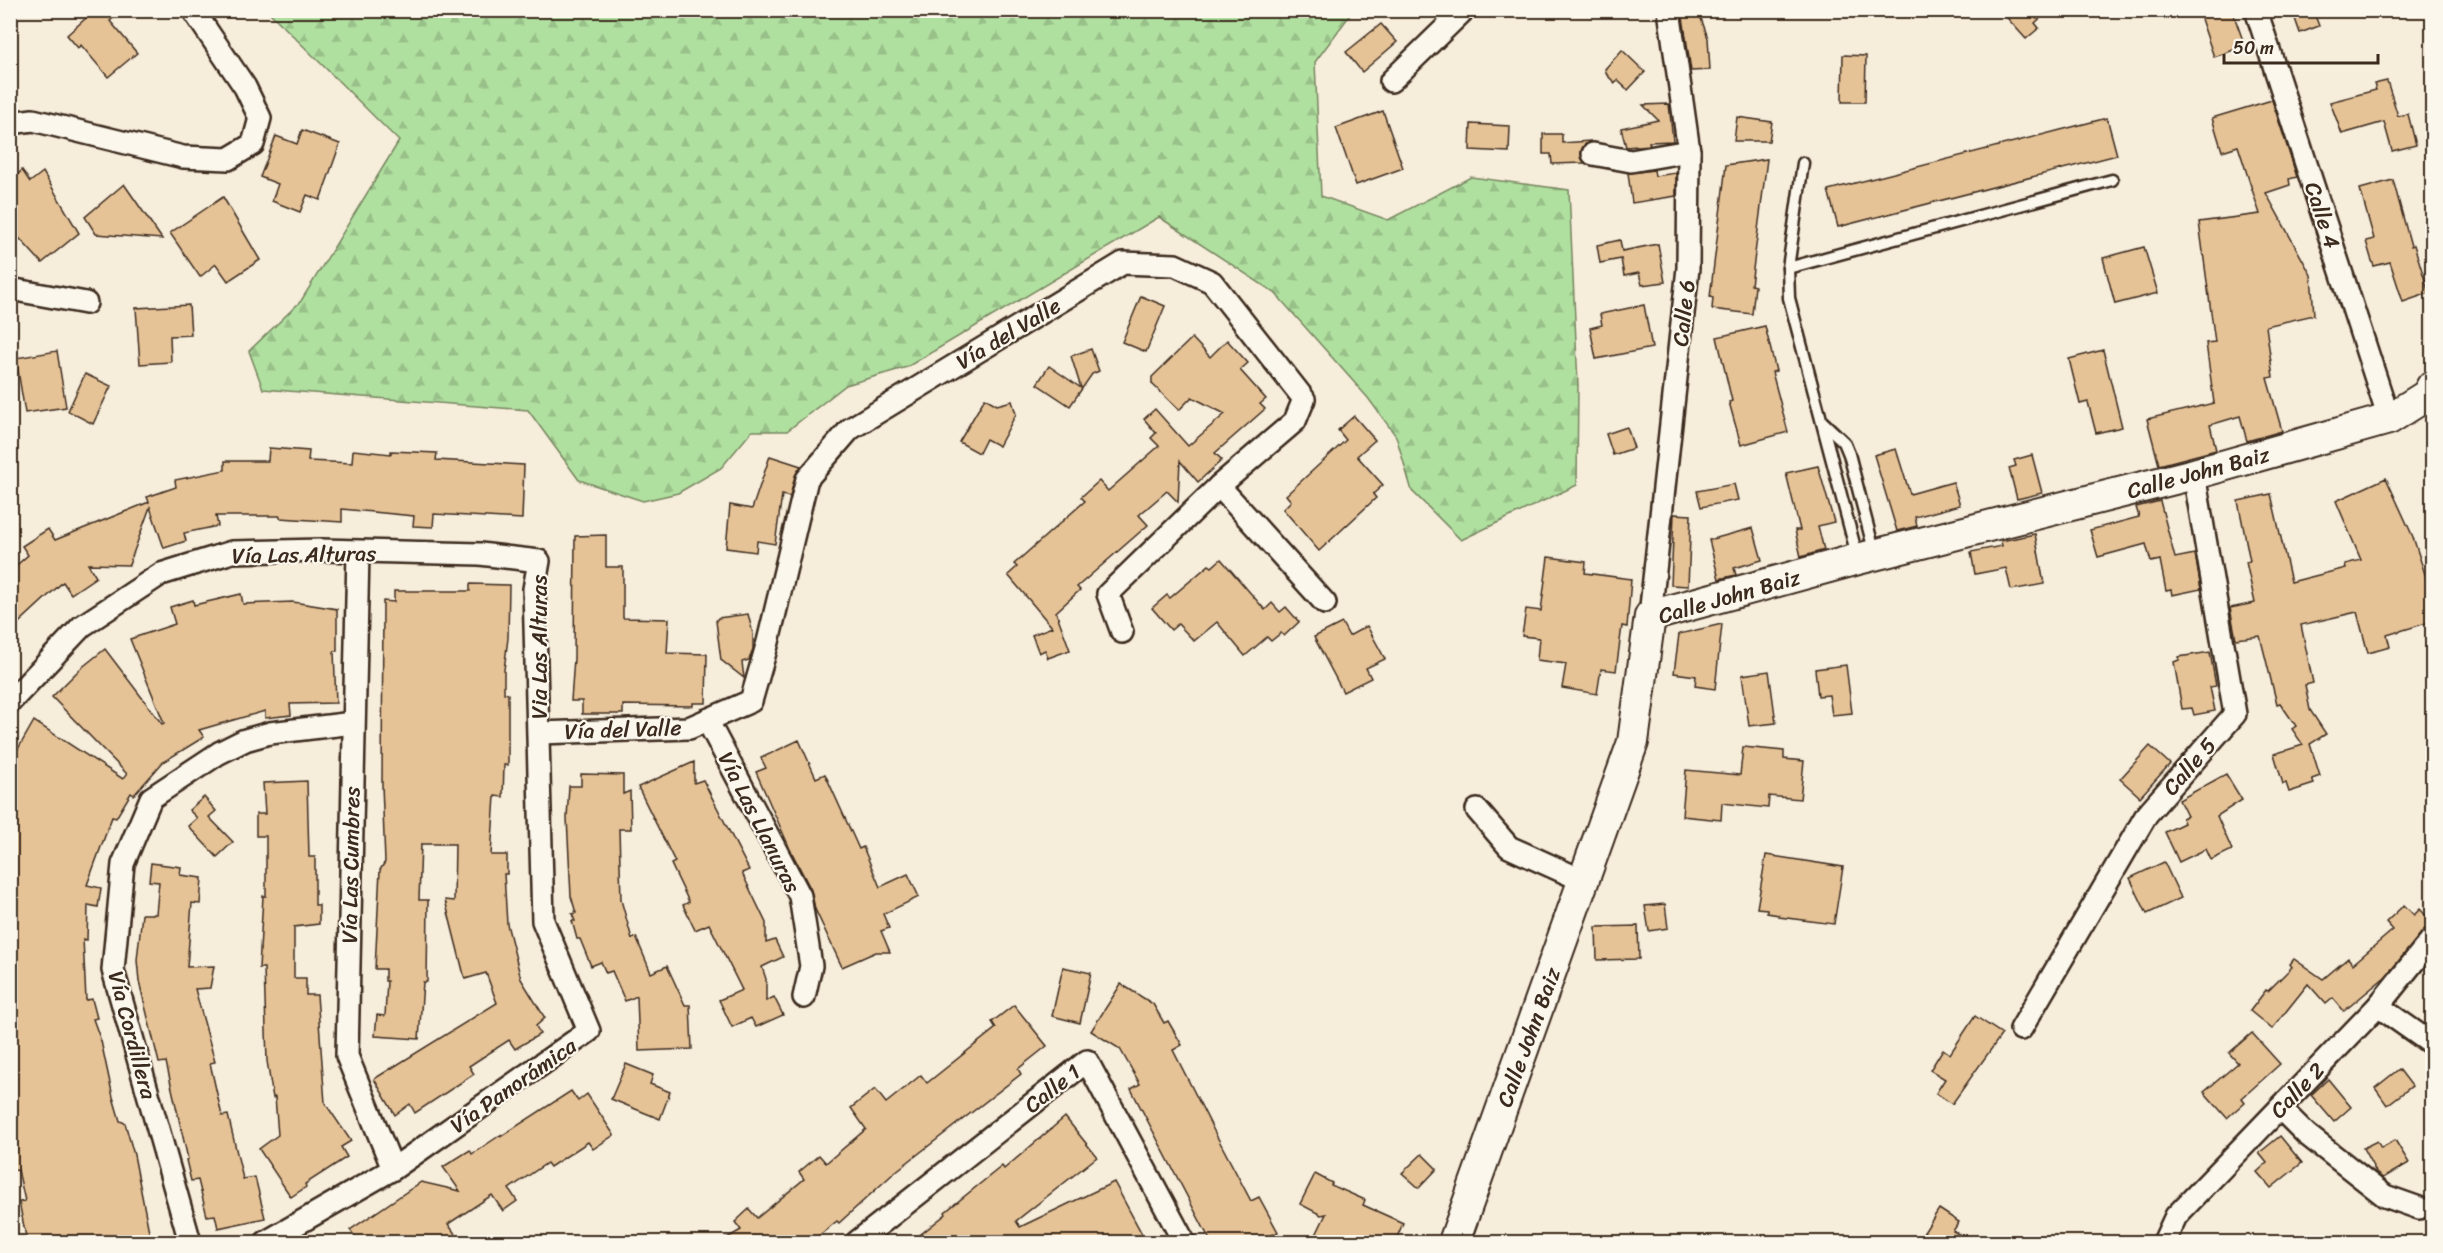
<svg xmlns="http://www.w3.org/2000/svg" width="2443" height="1253" viewBox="0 0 2443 1253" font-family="Sriracha,sans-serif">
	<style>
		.forest { fill: url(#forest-firs); stroke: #76855f; stroke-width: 1.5 }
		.building { fill: #e6c397; stroke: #3b2a1e; stroke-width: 1.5 }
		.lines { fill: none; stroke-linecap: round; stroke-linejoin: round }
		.lane-casing { stroke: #3b2a1e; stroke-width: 15 }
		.street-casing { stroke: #3b2a1e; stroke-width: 26 }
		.secondary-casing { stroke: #3b2a1e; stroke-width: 34 }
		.lane { stroke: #fbf7ec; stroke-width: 10 }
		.street { stroke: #fbf7ec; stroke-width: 21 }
		.secondary { stroke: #fbf7ec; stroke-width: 30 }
		.labels { text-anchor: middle; stroke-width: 4.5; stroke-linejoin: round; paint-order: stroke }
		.street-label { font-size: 22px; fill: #3b2a1e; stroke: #fbf7ec }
	</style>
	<defs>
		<pattern id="forest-firs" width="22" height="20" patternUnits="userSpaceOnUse" patternTransform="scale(1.5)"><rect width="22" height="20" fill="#b0e0a0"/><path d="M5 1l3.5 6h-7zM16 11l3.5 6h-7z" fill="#98c089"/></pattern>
	</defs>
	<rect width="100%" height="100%" fill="#f7eddb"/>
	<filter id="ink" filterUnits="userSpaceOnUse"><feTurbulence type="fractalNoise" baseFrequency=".0167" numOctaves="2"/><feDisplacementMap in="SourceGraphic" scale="12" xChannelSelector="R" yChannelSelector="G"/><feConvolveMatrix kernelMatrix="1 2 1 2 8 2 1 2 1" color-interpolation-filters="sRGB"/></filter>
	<g filter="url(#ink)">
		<path class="forest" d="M268,11H1353L1315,62L1321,196L1388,220L1471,177L1569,190L1578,385L1577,485L1461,540L1412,491L1396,436L1368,398L1275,293L1159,217L907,367L846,385L787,431H752L721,468L678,493L643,501L579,480L528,410L263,389L249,351L301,301L399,141Z"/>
		<g class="building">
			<path d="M95,10H121L110,21L137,53L108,77L81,45L78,48L67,35Z"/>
			<path d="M1682,10H1698L1708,38L1710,70L1691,71Z"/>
			<path d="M2000,10H2049L2035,23L2039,28L2026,39Z"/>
			<path d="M2198,10H2232L2245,46L2214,57Z"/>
			<path d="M2292,10H2313L2319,26L2300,33Z"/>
			<path d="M1381,24L1397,42L1362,72L1346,52Z"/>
			<path d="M1622,50L1645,72L1628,90L1617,80L1615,83L1607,75L1605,69Z"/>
			<path d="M1843,55L1866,56L1865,102H1842Z"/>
			<path d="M2387,81L2398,116L2408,114L2416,145L2392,151L2384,122L2342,134L2330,102L2376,90L2374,84Z"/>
			<path d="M2272,100L2297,177L2289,179L2290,185L2266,193L2311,275L2314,315L2266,326L2273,377L2267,378L2282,431L2247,441L2240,416L2210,425L2216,450L2159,465L2147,419L2214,403L2206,343L2215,342L2199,222L2260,214L2238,146L2222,151L2212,118Z"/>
			<path d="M1669,104L1673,141L1649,142L1650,145L1626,147L1621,128L1658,120L1643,105Z"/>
			<path d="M1383,111L1403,168L1356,185L1336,128Z"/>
			<path d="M1737,117L1772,122L1769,141H1734Z"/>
			<path d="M2107,118L2117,155L1838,227L1828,190Z"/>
			<path d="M1471,124L1510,126L1509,152L1470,150Z"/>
			<path d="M302,130L340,144L320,200L307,195L300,212L272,201L278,184L260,177L276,136L297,144Z"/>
			<path d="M1543,134H1562V143L1591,141L1584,145L1581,151L1584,163L1552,164L1551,154H1543Z"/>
			<path d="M1767,159L1751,285L1755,286L1752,314L1712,309L1713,298L1710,297L1726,165Z"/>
			<path d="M22,170L30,182L43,172L79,233L42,263L10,228V183Z"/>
			<path d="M1654,170L1655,176L1676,173V196L1632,203L1628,173Z"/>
			<path d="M2393,180L2411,246L2414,245L2429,293L2403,302L2390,262L2374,266L2371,258L2366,241L2374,239L2360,189Z"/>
			<path d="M124,184L162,239L96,234L85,217Z"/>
			<path d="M223,197L260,260L228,281L216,264L200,277L170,233Z"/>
			<path d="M1620,240L1622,251L1658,244L1665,282L1642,285L1639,273L1624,276L1621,259L1600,263L1597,245Z"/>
			<path d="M2144,247L2158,293L2115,304L2103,258Z"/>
			<path d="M1141,296L1165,306L1146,352L1122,342Z"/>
			<path d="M189,305L191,335L170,336L171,362L140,364L136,308Z"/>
			<path d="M1644,305L1652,348L1596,359L1590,328L1602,325L1600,314Z"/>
			<path d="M1765,326L1776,371L1772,372L1788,432L1741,445L1729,402L1732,401L1717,337Z"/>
			<path d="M1192,338L1210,357L1227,340L1248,363L1240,370L1266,399L1260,404L1265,409L1215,453L1222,460L1198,482L1180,461L1178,502L1167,491L1139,515L1148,525L1077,587L1080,590L1056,612L1070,650L1048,658L1045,650L1039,653L1032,635L1052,627L1008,575L1017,567L1014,564L1085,501L1081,497L1099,481L1108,491L1159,446L1151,438L1156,433L1144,419L1155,409L1188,446L1225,414L1192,397L1179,410L1152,384V377Z"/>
			<path d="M1091,349L1099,371L1092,374L1070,406L1037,384L1049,366L1081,388L1071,356Z"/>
			<path d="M2103,350L2122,427L2096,433L2088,402L2080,404L2069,359Z"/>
			<path d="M57,351L66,407L25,413L16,358Z"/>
			<path d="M85,374L111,386L93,424L68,411Z"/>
			<path d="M985,398L997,405L1012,401L1016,414L999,446L986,439L979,453L959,442Z"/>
			<path d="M1354,416L1375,440L1357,456L1383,485L1373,494L1376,498L1319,551L1283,509L1291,501L1286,495L1346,440L1338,430Z"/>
			<path d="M1627,427L1634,448L1613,455L1606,434Z"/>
			<path d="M269,448L309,451L308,461L352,463L353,450L391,454V451L437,453L436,460L524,465L522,519L434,514L433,527L413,526L414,516L342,509V522L280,518V516H216L218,526L184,533L186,541L164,548L150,507L129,565L88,564L96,577L71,594L63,582L10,631V571L28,555L22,546L48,529L55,540L149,502L147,497L176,487L175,480L225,470V461H268Z"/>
			<path d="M1896,449L1910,494L1953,482L1960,505L1915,517L1917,526L1897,531L1874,455Z"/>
			<path d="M2032,455L2042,493L2017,499L2009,468L2016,466L2014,460Z"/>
			<path d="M770,456L801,466L795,476L790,497L782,495L775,544L757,541L756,552L726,548L730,505L752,509Z"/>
			<path d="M1818,466L1834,522L1818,526L1824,550L1801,557L1795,530H1800L1786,473Z"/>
			<path d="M2386,478L2413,537L2433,599V621L2387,635L2390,647L2368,653L2357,612L2301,625L2313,683L2305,685L2310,710L2326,734L2310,744L2320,776L2312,779L2314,784L2289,792L2286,783L2283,784L2274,754L2303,745L2292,729L2296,726L2280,703L2277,704L2260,636L2236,639L2230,608L2255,603L2246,562L2250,561L2238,501L2271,494L2291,582L2346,568L2345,564L2361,560L2336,501Z"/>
			<path d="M1734,484L1738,500L1701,507L1697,491Z"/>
			<path d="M2160,501L2175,558L2195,554L2201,589L2172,595L2171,590L2166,591L2160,560L2151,562L2146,544L2098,557L2090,530L2139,517L2136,507Z"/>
			<path d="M1674,514L1691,515L1688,586L1671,585Z"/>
			<path d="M1753,528L1762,560L1734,568L1736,575L1719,579L1709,540Z"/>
			<path d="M2035,534L2044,584L2011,590L2006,568L1975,574L1971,552L2002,546L2001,541Z"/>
			<path d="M606,535V567H623V618L669,619L667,653L707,654L706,703H693V706L623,705V714H582V701H571L574,658L575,536Z"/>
			<path d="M1548,557L1586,562L1585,573L1631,579L1627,627L1622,626L1616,671L1601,669L1597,694L1562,688L1566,664L1537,660L1539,638L1522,636L1526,609L1541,611Z"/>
			<path d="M1221,559L1265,610L1272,603L1280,612L1286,607L1299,622L1284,636L1281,633L1271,641L1267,637L1245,656L1217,622L1194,641L1178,624L1171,630L1152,608L1167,595L1170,598L1209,565L1212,567Z"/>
			<path d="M470,584L509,585L508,638L504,670V693L508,694V765H504L503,797L495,796L491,855H507V874H504L507,924L521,979L545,1018L536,1026L540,1034L515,1049L509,1040L469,1066L474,1074L415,1113L410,1104L395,1115L374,1079L497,1003L486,973L465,979L445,900L454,901L455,844H421L419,900H428L427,982H423L419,1039L375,1036L377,1015L385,1016L387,981H385V969H375L380,870L385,862L382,785L383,601L394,602V591H470Z"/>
			<path d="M241,594L243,604L293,602L337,609V651H334L336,703L290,704L291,715L265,718V711L199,730L204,737L163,762L134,795L131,793L116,818L112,817L87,885L101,888L98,907L88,905L87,940L83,939L86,1000L92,999L97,1018L93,1019L101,1041L113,1097L120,1121L125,1123L134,1155L151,1242H27L19,1202L25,1201L18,1170L10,1171V763L34,721L123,779L127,774L52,697L80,669L105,649L162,724L164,723L130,639L175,624L170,607L193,600L194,605Z"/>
			<path d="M748,614L753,634V649L749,660L742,662L744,678L721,660L716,621L718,618Z"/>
			<path d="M1342,623L1349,636L1367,626L1385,659L1366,668L1371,678L1343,692L1314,637Z"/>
			<path d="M1722,624L1715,689L1695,686L1696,676L1674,673L1679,634Z"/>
			<path d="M2210,652L2216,686L2210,687L2215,711L2194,715L2192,708L2182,709L2174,662L2179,660V657Z"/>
			<path d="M1846,665L1852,713L1832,715L1829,695L1818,696L1815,669Z"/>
			<path d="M1769,671L1776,723L1749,726L1742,675Z"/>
			<path d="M799,740L816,778L825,774L859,849L863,847L880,887L908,874L919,897L883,914L889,928L881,931L890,952H876L842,967L815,909L811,890L790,849L756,772L766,768L761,758Z"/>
			<path d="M2150,746L2170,764L2140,797L2120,779Z"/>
			<path d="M1743,747L1784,751V759L1804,761L1800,799L1769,796L1768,808L1722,803L1721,820L1682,816L1686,770L1740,775Z"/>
			<path d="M694,762V783L703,780L749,870L742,873L766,923V943L775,940L783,957L762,967L766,979V1001L774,997L783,1015L756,1027L751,1018L732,1027L719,1000L742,990L709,924L695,930L683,905L689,902L671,864L675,862L638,787Z"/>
			<path d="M581,774L623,775V794L630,791L631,829H619L621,900L632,939L636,937L651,973L667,966L685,1005H690L692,1049L639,1051L637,996L625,1001L612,971L606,973L601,962L591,966L580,939H577L572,921H575L572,914L576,913L571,896L567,818L569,786H581Z"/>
			<path d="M2226,774L2242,800L2217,816L2232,850L2211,860L2206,849L2179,862L2165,832L2184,823L2182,818L2187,816L2179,800Z"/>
			<path d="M307,781L309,857H315V905H319V924L294,927V978H306V995H317L325,1103L351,1141L341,1147L347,1157L305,1184L306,1187L291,1197L259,1149L278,1135L275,1097L273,1098L267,1061L264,968H259L263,896H266V836H256V814H265L263,783Z"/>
			<path d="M204,797L216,811L209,817L233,842L217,857L188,826L197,818L189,810Z"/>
			<path d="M1766,855L1843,867L1834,924L1779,917V915L1767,913V909L1757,908Z"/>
			<path d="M2164,862L2181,898L2147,914L2130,878Z"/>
			<path d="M151,863L181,867L180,875L202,878L200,904L192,903L187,967L214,966L210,988L195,989L215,1062L210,1063L222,1116L228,1115L243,1179L255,1177L265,1218L218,1228L215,1215L207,1216L198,1180L191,1181L186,1160L188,1159L166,1062L159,1063L139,981L137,960L142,914H156L159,882L149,881Z"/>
			<path d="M1665,904L1668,928L1649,931L1645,906Z"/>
			<path d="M2404,905L2414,915L2420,909L2432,922L2385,977L2344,1011L2333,998L2326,1004L2308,984L2272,1029L2250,1011L2266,990L2268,991L2292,967L2290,964L2294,959L2323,979L2348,958L2353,964L2393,930L2386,922Z"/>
			<path d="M1638,926L1639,959L1597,960L1596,927Z"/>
			<path d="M1063,967L1091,973L1080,1023L1052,1016Z"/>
			<path d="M1121,984L1153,1004L1164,1023L1168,1021L1182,1045L1173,1050L1213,1129L1251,1201L1259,1197L1278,1232L1258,1242H1211L1131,1089L1140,1084L1120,1049L1091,1031Z"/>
			<path d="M1014,1005L1047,1046L1018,1069L1021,1074L895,1172L839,1223L837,1221L811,1242H720L741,1230L735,1222L749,1209L757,1218L804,1179L799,1172L819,1155L826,1163L866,1129L851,1108L875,1089L886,1103L921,1075L927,1083L996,1028L992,1022Z"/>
			<path d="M1975,1016L2002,1034L1952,1104L1936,1093L1945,1079L1930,1070L1943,1049L1950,1054Z"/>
			<path d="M2252,1033L2280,1064L2242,1098L2245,1102L2227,1118L2204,1092L2238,1063L2229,1053Z"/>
			<path d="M626,1064L653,1075L650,1084L670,1092L660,1119L611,1099Z"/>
			<path d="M2399,1069L2412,1086L2387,1105L2375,1088Z"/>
			<path d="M2328,1079L2351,1107L2334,1122L2311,1095Z"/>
			<path d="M571,1091L578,1101L587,1094L614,1135L593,1149L588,1142L550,1167L547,1163L509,1189L517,1201L503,1211L492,1195L448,1224L461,1242H359L350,1230L421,1182L460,1191L443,1167L470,1150L472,1154L502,1134L500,1137Z"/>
			<path d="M1065,1117L1097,1157L1016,1221L1020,1227L1114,1182L1143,1236L1129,1242H911L946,1214L945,1212L1002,1166L1004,1169Z"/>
			<path d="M2280,1136L2302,1163L2271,1188L2257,1172L2267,1163L2259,1153Z"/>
			<path d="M2395,1140L2409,1163L2383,1178L2377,1174L2363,1148L2377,1141L2381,1148Z"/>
			<path d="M1422,1154L1437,1169L1419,1188L1402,1173Z"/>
			<path d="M1315,1174L1332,1183L1331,1185L1365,1200L1363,1205L1403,1223L1395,1242H1328L1315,1237L1326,1214L1321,1215L1300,1204Z"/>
			<path d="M1939,1209L1959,1222L1953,1231L1973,1242H1930L1921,1237Z"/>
		</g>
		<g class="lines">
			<g class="lane-casing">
				<g id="lane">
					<path d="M1803,163L1788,268L1789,298L1858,559"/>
					<path d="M1788,268L2112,180"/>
					<path d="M1824,423L1844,442L1849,454L1875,554"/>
				</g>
			</g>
			<g class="street-casing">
				<g id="street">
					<path d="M2256,10L2389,419"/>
					<path d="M1391,81L1464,10"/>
					<path d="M10,123L33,120L183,157L228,159L253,144L260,118L245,87L193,10"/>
					<path d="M1593,154L1631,161L1689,151"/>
					<path d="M10,289L86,303"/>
					<path d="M1219,486L1325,603"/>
					<path d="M358,552L347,1056L393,1169"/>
					<path d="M1650,616L1688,268L1689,151L1669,10"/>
					<path d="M10,702L82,626L161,574L232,552L321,550L480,554L539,561L534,589L543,921L589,1031L393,1169L266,1242"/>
					<path d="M707,720L800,896L811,966L804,997"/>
					<path d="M539,733L689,728L751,701L768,642L807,479L850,429L1123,263L1175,265L1212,282L1304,399L1295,421L1219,486L1108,594L1122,632"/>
					<path d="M1477,810L1509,847L1584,881"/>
					<path d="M2378,1006L2432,1044"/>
					<path d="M2021,1029L2147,814L2235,714L2194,474"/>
					<path d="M2280,1108L2306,1134L2385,1196L2419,1208"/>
					<path d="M190,1242L113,970L123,864L151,798L219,753L245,740L270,733L353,723"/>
					<path d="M857,1242L1087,1061L1184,1242"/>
					<path d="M2164,1242L2176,1216L2378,1006L2432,939"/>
				</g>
			</g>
			<g class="secondary-casing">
				<path id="secondary" d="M1454,1242L1633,742L1650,616L1858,559L2194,474L2389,419L2427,395L2432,386"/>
			</g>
			<use href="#lane" class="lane"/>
			<use href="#street" class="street"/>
			<use href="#secondary" class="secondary"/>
		</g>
	</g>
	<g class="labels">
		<g class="street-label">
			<text transform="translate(2323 215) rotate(72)" y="8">Calle 4</text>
			<text transform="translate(1683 313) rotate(-84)" y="8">Calle 6</text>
			<text transform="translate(1008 333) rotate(-31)" y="8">Vía del Valle</text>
			<text transform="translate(2198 472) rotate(-15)" y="8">Calle John Baiz</text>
			<text transform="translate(304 554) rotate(-1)" y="8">Vía Las Alturas</text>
			<text transform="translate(1729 596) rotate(-16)" y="8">Calle John Baiz</text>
			<text transform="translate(539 647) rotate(-90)" y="8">Via Las Alturas</text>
			<text transform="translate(623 729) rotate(-2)" y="8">Vía del Valle</text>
			<text transform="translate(2189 766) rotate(-49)" y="8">Calle 5</text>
			<text transform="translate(760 822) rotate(63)" y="8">Vía Las Llanuras</text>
			<text transform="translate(350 865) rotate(-89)" y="8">Vía Las Cumbres</text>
			<text transform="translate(133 1035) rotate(75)" y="8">Vía Cordillera</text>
			<text transform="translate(1528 1037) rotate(-70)" y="8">Calle John Baiz</text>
			<text transform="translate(513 1085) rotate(-35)" y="8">Vía Panorámica</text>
			<text transform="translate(1052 1088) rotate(-38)" y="8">Calle 1</text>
			<text transform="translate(2297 1090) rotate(-46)" y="8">Calle 2</text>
		</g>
	</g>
	<rect width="2443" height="1253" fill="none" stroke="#fbf7ec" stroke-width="36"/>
	<rect x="18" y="18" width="2407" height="1217" fill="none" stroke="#3b2a1e" stroke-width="2" filter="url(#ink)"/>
	<path d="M2224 54v9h154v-9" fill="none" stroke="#3b2a1e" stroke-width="3"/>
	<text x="2233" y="54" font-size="18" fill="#3b2a1e" stroke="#fbf7ec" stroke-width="4.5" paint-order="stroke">50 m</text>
</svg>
